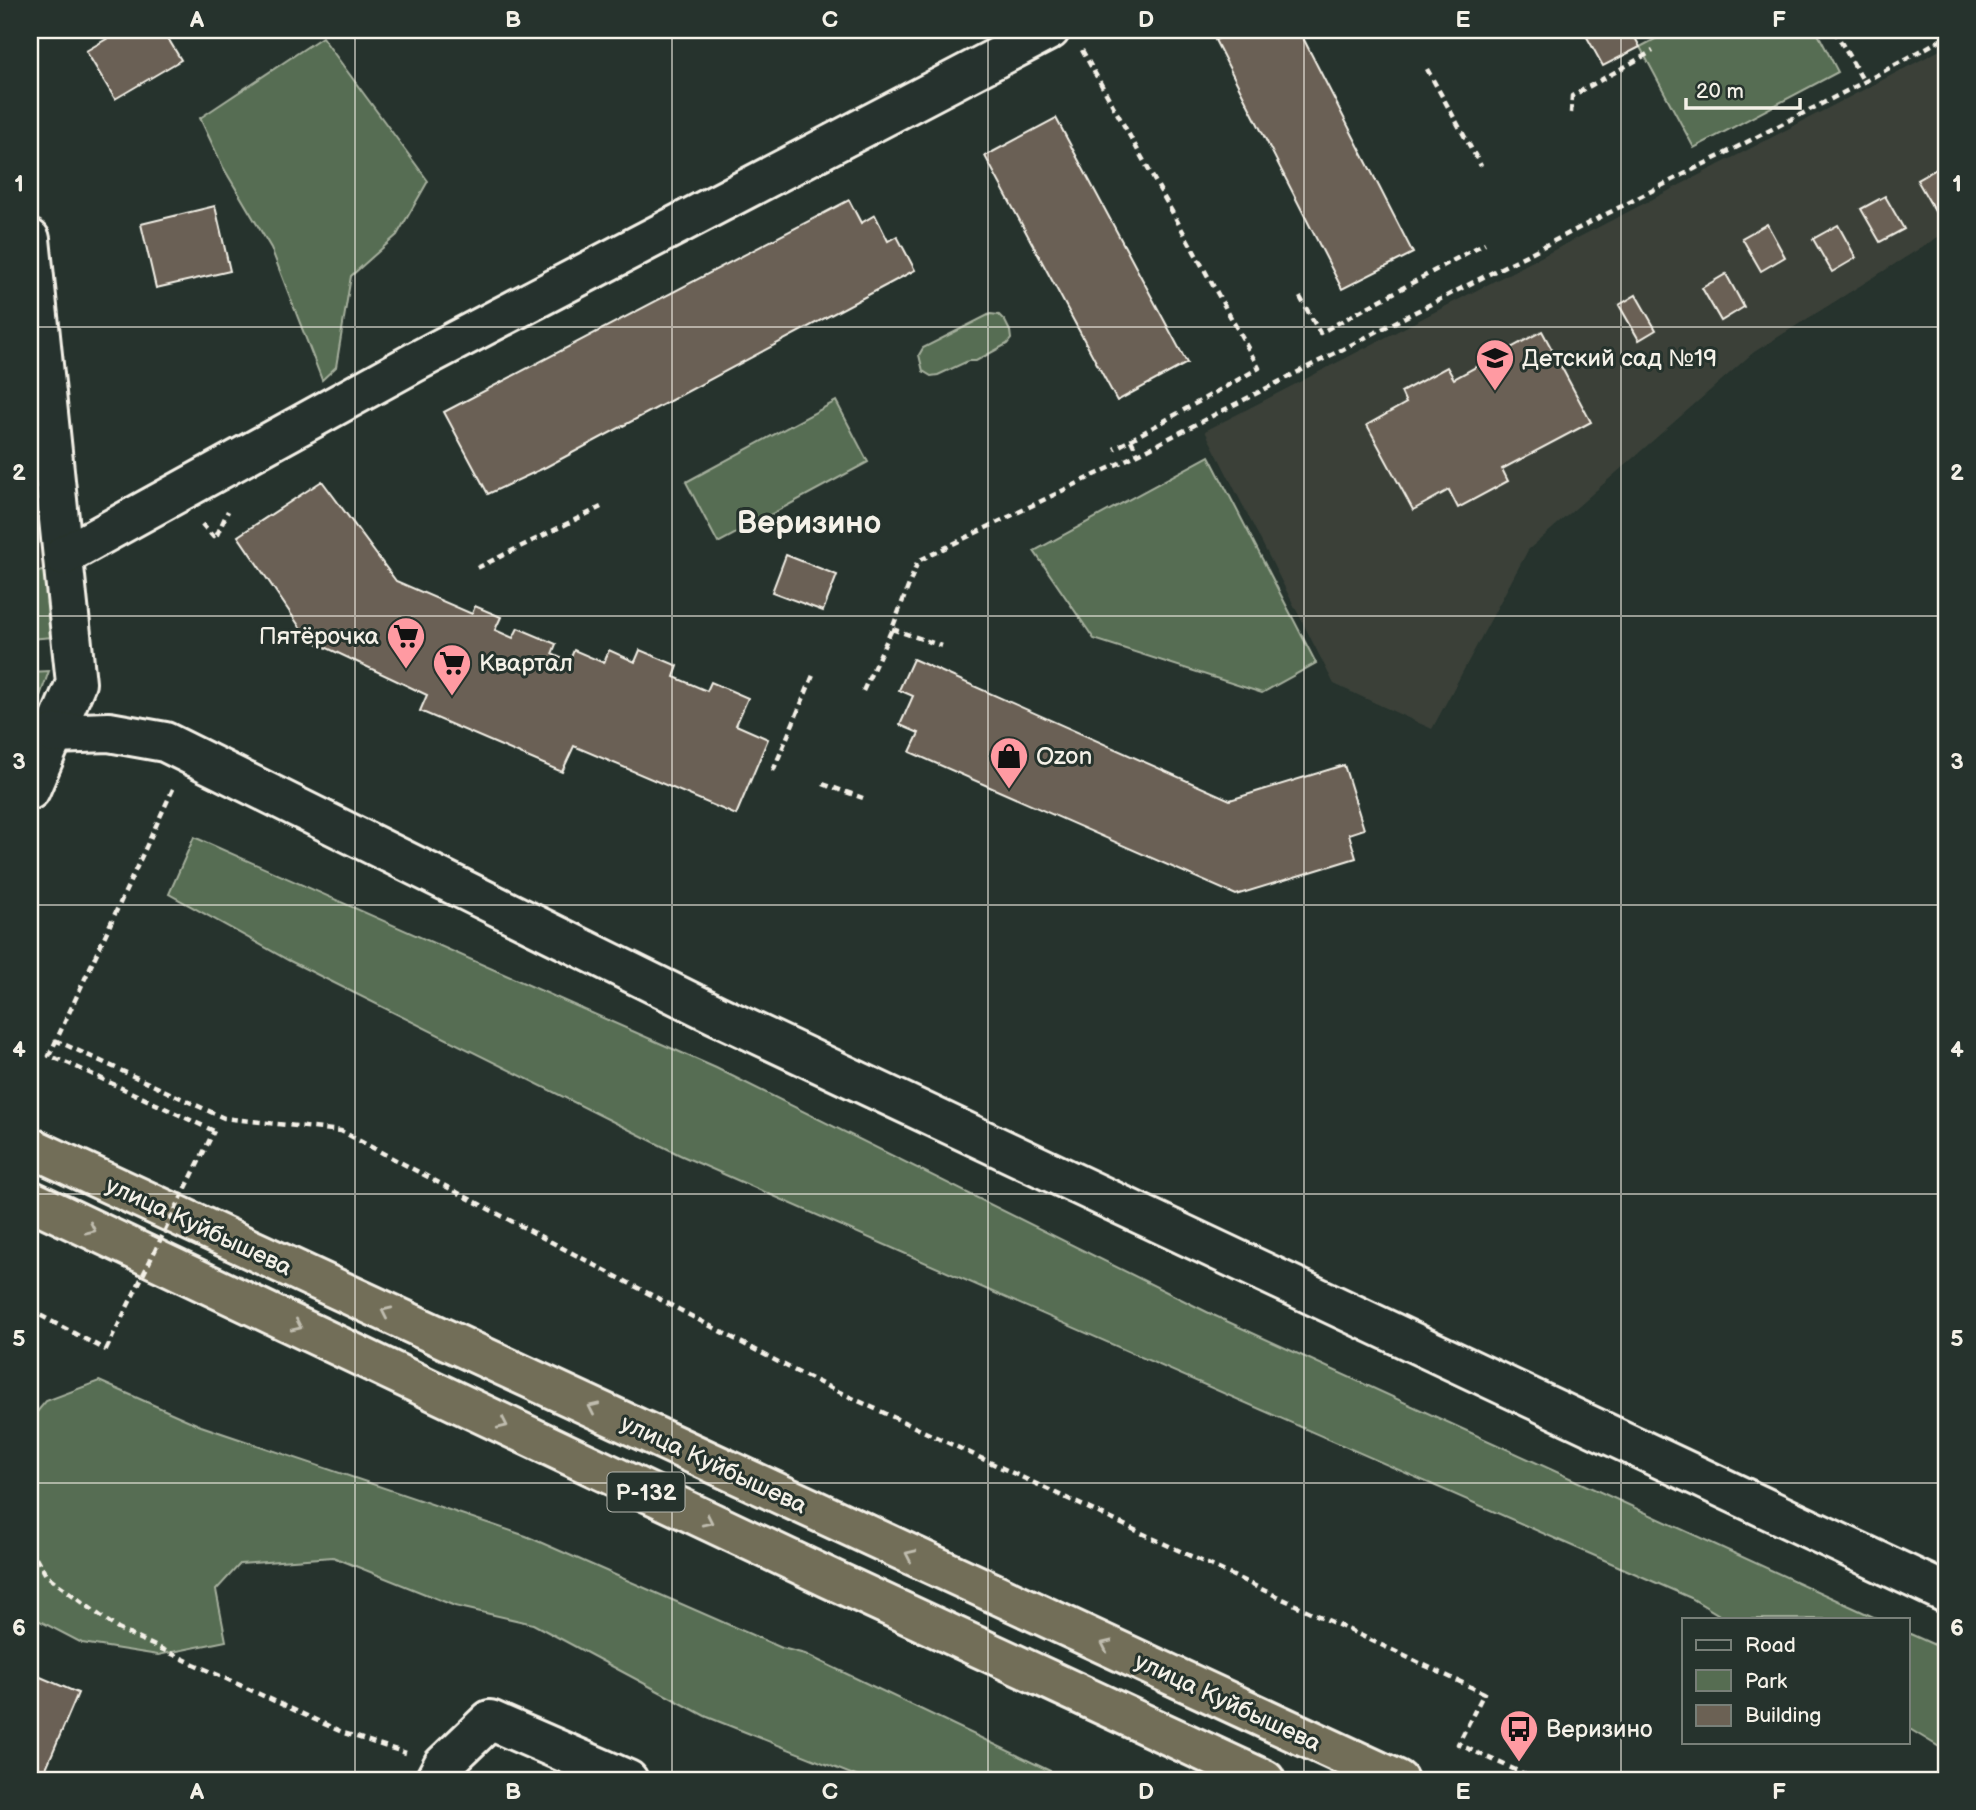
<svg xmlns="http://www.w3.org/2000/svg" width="1976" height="1810" viewBox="0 0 1976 1810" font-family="'Balsamiq Sans',sans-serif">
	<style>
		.built { fill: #3b4139 }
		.green { fill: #566d52; stroke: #a5af9d; stroke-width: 2 }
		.building { fill: #6b6154; stroke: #f4f1e8; stroke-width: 2 }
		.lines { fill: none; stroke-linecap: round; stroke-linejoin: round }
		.minor-casing { stroke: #f4f1e8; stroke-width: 44 }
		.highway-casing { stroke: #f4f1e8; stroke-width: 44 }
		.path { stroke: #f4f1e8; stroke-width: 4.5; stroke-dasharray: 7 5; stroke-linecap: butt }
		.minor { stroke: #26332d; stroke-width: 38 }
		.highway { stroke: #726e59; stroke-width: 38 }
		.path-bridge { stroke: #f4f1e8; stroke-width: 4.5; stroke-dasharray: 7 5; stroke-linecap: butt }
		.oneway { stroke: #c0bdaf }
		.grid { fill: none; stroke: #f4f1e8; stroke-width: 2; stroke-opacity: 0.55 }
		.labels { text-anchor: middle; stroke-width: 6; stroke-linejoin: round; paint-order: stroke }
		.shield { fill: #26332d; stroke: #b6b8b0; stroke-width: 2 }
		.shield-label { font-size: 23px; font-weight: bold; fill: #f4f1e8 }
		.poi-label { font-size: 24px; fill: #f4f1e8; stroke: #26332d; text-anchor: start }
		.street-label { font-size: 24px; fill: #f4f1e8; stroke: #26332d }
		.district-label { font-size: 32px; font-weight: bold; fill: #f4f1e8; stroke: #26332d }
		.neatline { fill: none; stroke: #f4f1e8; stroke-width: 2.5 }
		.grid-label { font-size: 23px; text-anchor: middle; font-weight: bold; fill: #f4f1e8 }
	</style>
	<rect width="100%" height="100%" fill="#26332d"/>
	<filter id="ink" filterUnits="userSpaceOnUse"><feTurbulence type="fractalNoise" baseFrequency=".0143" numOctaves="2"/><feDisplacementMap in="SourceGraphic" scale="14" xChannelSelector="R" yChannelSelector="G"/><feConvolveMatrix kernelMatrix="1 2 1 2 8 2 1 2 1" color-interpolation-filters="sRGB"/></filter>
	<g filter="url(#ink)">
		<g class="built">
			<path d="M1946,47V232L1754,352L1528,550L1432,729L1334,684L1205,431Z"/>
			<path d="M30,397L52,611L30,615Z"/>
		</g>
		<g class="green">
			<path d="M1672,30H1816L1838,72L1694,148L1640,47Z"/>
			<path d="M322,37L428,181L397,235L351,276L336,367L322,380L271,248L223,167L200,118Z"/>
			<path d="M990,314L999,315L1005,321L1010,331L1011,339L1007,344L976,361H968L938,375L931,376L923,371L919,355L923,348Z"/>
			<path d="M836,401L868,462L718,543L686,482Z"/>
			<path d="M30,434L38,503L30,517Z"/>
			<path d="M1209,456L1316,663L1262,693L1094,639L1034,551Z"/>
			<path d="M46,570L53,637L30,639V574Z"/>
			<path d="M49,671L30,724V672Z"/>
			<path d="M194,837L716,1068L1211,1314L1878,1619H1726L1691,1598L680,1155L288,960L169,894Z"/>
			<path d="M99,1381L201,1426L526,1536L782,1648L805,1654L1069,1780H866L705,1716L533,1624L455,1606L333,1557L240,1564L216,1590L226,1641L158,1655L82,1643L30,1616V1420L46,1401Z"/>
			<path d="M1908,1633L1946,1650V1751L1908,1728Z"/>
		</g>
		<g class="building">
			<path d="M122,30H163L181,60L115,99L86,51Z"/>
			<path d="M1235,30H1299L1413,253L1342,289L1215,40Z"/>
			<path d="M1583,30H1631L1640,47L1603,66Z"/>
			<path d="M1056,118L1187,363L1117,401L985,156Z"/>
			<path d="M1942,166L1946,174V207L1936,213L1917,180Z"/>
			<path d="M1885,196L1904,229L1880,242L1861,209Z"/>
			<path d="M849,200L861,223L875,215L888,241L897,236L915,270L546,467L488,494L444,412Z"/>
			<path d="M215,206L230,271L156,288L141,224Z"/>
			<path d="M1767,224L1785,257L1761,271L1742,238Z"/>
			<path d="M1838,225L1856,258L1832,272L1813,239Z"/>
			<path d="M1726,274L1744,307L1721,321L1702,288Z"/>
			<path d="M1636,295L1656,330L1639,340L1619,305Z"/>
			<path d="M1542,331L1591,422L1502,469L1508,481L1458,508L1449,490L1413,510L1367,425L1406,403L1401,392L1447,367L1454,379Z"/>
			<path d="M322,481L396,581L472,614L475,606L501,617L495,630L513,638L518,628L556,644L552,654L569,662L574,650L604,663L609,650L635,662L640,650L678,666L674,677L707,691L711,682L748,698L736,725L768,739L736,815L574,746L562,772L420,711L427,695L308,639L238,536Z"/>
			<path d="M786,555L837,575L823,611L772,592Z"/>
			<path d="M913,659L1230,800L1344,765L1364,829L1349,834L1356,858L1236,895L910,752L919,733L900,725L913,696L899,690Z"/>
			<path d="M38,1676L78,1693L41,1780H30V1696Z"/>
		</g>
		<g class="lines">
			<g class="minor-casing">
				<g id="minor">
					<path d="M30,239L76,683L30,790"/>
					<path d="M63,556L415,362L1050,30"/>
					<path d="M54,734L109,732L165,742L715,1014L1946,1593"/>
					<path d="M435,1780L443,1765L490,1720L628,1780"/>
				</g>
			</g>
			<g class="highway-casing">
				<g id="highway">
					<path d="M30,1147L1398,1780"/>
					<path d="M30,1200L829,1578L1265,1780"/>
				</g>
			</g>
			<g class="path">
				<path d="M1834,30L1864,82"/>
				<path d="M1082,50L1259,368L1114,449"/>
				<path d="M1427,69L1481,166"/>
				<path d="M1571,113L1572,96L1653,51"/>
				<path d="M1300,297L1320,333L1485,243"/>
				<path d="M1131,440L1138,454"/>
				<path d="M202,524L215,539L228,511"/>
				<path d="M477,568L601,507"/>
				<path d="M892,629L942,646"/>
				<path d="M863,691L892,629L918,561L1138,454L1864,82L1946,37"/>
				<path d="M773,771L814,673"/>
				<path d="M823,784L863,798"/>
				<path d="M173,789L49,1056L70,1064L214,1131"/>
				<path d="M55,1040L224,1118L341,1131L803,1375L1484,1693L1458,1744L1538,1780"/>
				<path d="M30,1310L106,1350"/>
				<path d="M30,1547L46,1575L118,1629L344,1733L406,1753"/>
			</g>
			<use href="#minor" class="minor"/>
			<use href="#highway" class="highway"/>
			<path class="path-bridge" d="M106,1350L214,1131"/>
		</g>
		<defs><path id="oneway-chevron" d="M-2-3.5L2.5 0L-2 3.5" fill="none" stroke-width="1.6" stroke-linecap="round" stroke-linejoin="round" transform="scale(1.75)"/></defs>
		<g class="oneway">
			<use href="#oneway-chevron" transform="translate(91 1229) rotate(25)"/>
			<use href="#oneway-chevron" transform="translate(386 1312) rotate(-155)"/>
			<use href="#oneway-chevron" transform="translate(297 1326) rotate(25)"/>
			<use href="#oneway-chevron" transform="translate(593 1408) rotate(-155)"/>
			<use href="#oneway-chevron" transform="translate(503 1424) rotate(25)"/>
			<use href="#oneway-chevron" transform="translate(708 1521) rotate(25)"/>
			<use href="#oneway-chevron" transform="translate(910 1555) rotate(-155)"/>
			<use href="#oneway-chevron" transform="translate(1106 1645) rotate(-155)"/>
		</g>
	</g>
	<path class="grid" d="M355,30V1780M672,30V1780M988,30V1780M1304,30V1780M1621,30V1780M30,327H1946M30,616H1946M30,905H1946M30,1194H1946M30,1483H1946"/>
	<defs>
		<g id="school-pin" transform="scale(2.0125)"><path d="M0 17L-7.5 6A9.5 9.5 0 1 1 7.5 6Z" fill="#ff9aa2" stroke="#26332d"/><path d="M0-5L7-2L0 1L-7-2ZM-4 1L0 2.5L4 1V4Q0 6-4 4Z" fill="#111"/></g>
		<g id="supermarket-pin" transform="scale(2.0125)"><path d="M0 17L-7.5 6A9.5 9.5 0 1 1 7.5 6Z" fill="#ff9aa2" stroke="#26332d"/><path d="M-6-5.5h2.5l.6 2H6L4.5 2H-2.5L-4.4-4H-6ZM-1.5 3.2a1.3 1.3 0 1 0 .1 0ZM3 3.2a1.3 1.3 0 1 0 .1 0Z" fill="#111"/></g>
		<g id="shop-pin" transform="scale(2.0125)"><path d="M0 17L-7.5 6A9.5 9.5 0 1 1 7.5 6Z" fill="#ff9aa2" stroke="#26332d"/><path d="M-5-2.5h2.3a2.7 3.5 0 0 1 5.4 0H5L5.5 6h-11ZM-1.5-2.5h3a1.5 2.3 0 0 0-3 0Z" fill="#111"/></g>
		<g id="bus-pin" transform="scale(2.0125)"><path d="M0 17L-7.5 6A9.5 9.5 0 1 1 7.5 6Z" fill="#ff9aa2" stroke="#26332d"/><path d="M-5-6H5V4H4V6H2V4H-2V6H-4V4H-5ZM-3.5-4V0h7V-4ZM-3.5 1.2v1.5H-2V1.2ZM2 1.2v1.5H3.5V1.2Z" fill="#111"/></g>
	</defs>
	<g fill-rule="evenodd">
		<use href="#school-pin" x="1495" y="358"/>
		<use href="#supermarket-pin" x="406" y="636"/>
		<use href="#supermarket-pin" x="452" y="663"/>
		<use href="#shop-pin" x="1009" y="756"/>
		<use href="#bus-pin" x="1519" y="1729"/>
	</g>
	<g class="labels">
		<rect class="shield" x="607.5" y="1472.5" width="77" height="39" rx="5"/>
		<g class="shield-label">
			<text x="646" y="1500">Р-132</text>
		</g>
		<g class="poi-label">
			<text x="1522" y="366">Детский сад №19</text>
			<text x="379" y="644" text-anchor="end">Пятёрочка</text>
			<text x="479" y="671">Квартал</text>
			<text x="1036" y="764">Ozon</text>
			<text x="1546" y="1737">Веризино</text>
		</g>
		<g class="street-label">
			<text transform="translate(199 1226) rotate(25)" y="8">улица Куйбышева</text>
			<text transform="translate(714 1464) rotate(25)" y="8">улица Куйбышева</text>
			<text transform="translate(1228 1702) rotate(25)" y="8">улица Куйбышева</text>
		</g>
		<g class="district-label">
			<text x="809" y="533">Веризино</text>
		</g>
	</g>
	<rect width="1976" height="1810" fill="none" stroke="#26332d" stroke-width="77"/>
	<rect x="1682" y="1618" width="228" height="126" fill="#26332d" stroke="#787f78" stroke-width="2"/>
	<rect x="1696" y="1640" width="35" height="10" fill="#26332d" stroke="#787f78" stroke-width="2"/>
	<text x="1745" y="1652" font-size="21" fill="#f4f1e8">Road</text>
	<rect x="1696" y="1670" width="35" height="21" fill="#566d52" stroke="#787f78" stroke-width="2"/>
	<text x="1745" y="1688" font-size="21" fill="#f4f1e8">Park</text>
	<rect x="1696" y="1705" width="35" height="21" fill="#6b6154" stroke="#787f78" stroke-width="2"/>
	<text x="1745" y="1722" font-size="21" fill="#f4f1e8">Building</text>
	<path d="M1686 98v10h114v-10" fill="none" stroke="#f4f1e8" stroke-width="3.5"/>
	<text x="1696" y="98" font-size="21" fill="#f4f1e8" stroke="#26332d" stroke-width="5" paint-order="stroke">20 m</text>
	<rect x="38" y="38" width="1900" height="1734" class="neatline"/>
	<g class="grid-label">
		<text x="197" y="27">A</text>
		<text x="513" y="27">B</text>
		<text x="830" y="27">C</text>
		<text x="1146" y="27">D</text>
		<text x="1463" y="27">E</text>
		<text x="1779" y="27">F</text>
		<text x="19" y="191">1</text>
		<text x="1957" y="191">1</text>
		<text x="19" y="480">2</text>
		<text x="1957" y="480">2</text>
		<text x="19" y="769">3</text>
		<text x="1957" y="769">3</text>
		<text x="19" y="1057">4</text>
		<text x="1957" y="1057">4</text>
		<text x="19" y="1346">5</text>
		<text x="1957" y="1346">5</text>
		<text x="19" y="1635">6</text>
		<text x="1957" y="1635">6</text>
		<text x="197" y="1799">A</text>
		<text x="513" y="1799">B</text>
		<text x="830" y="1799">C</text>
		<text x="1146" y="1799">D</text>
		<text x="1463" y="1799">E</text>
		<text x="1779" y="1799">F</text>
	</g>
</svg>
